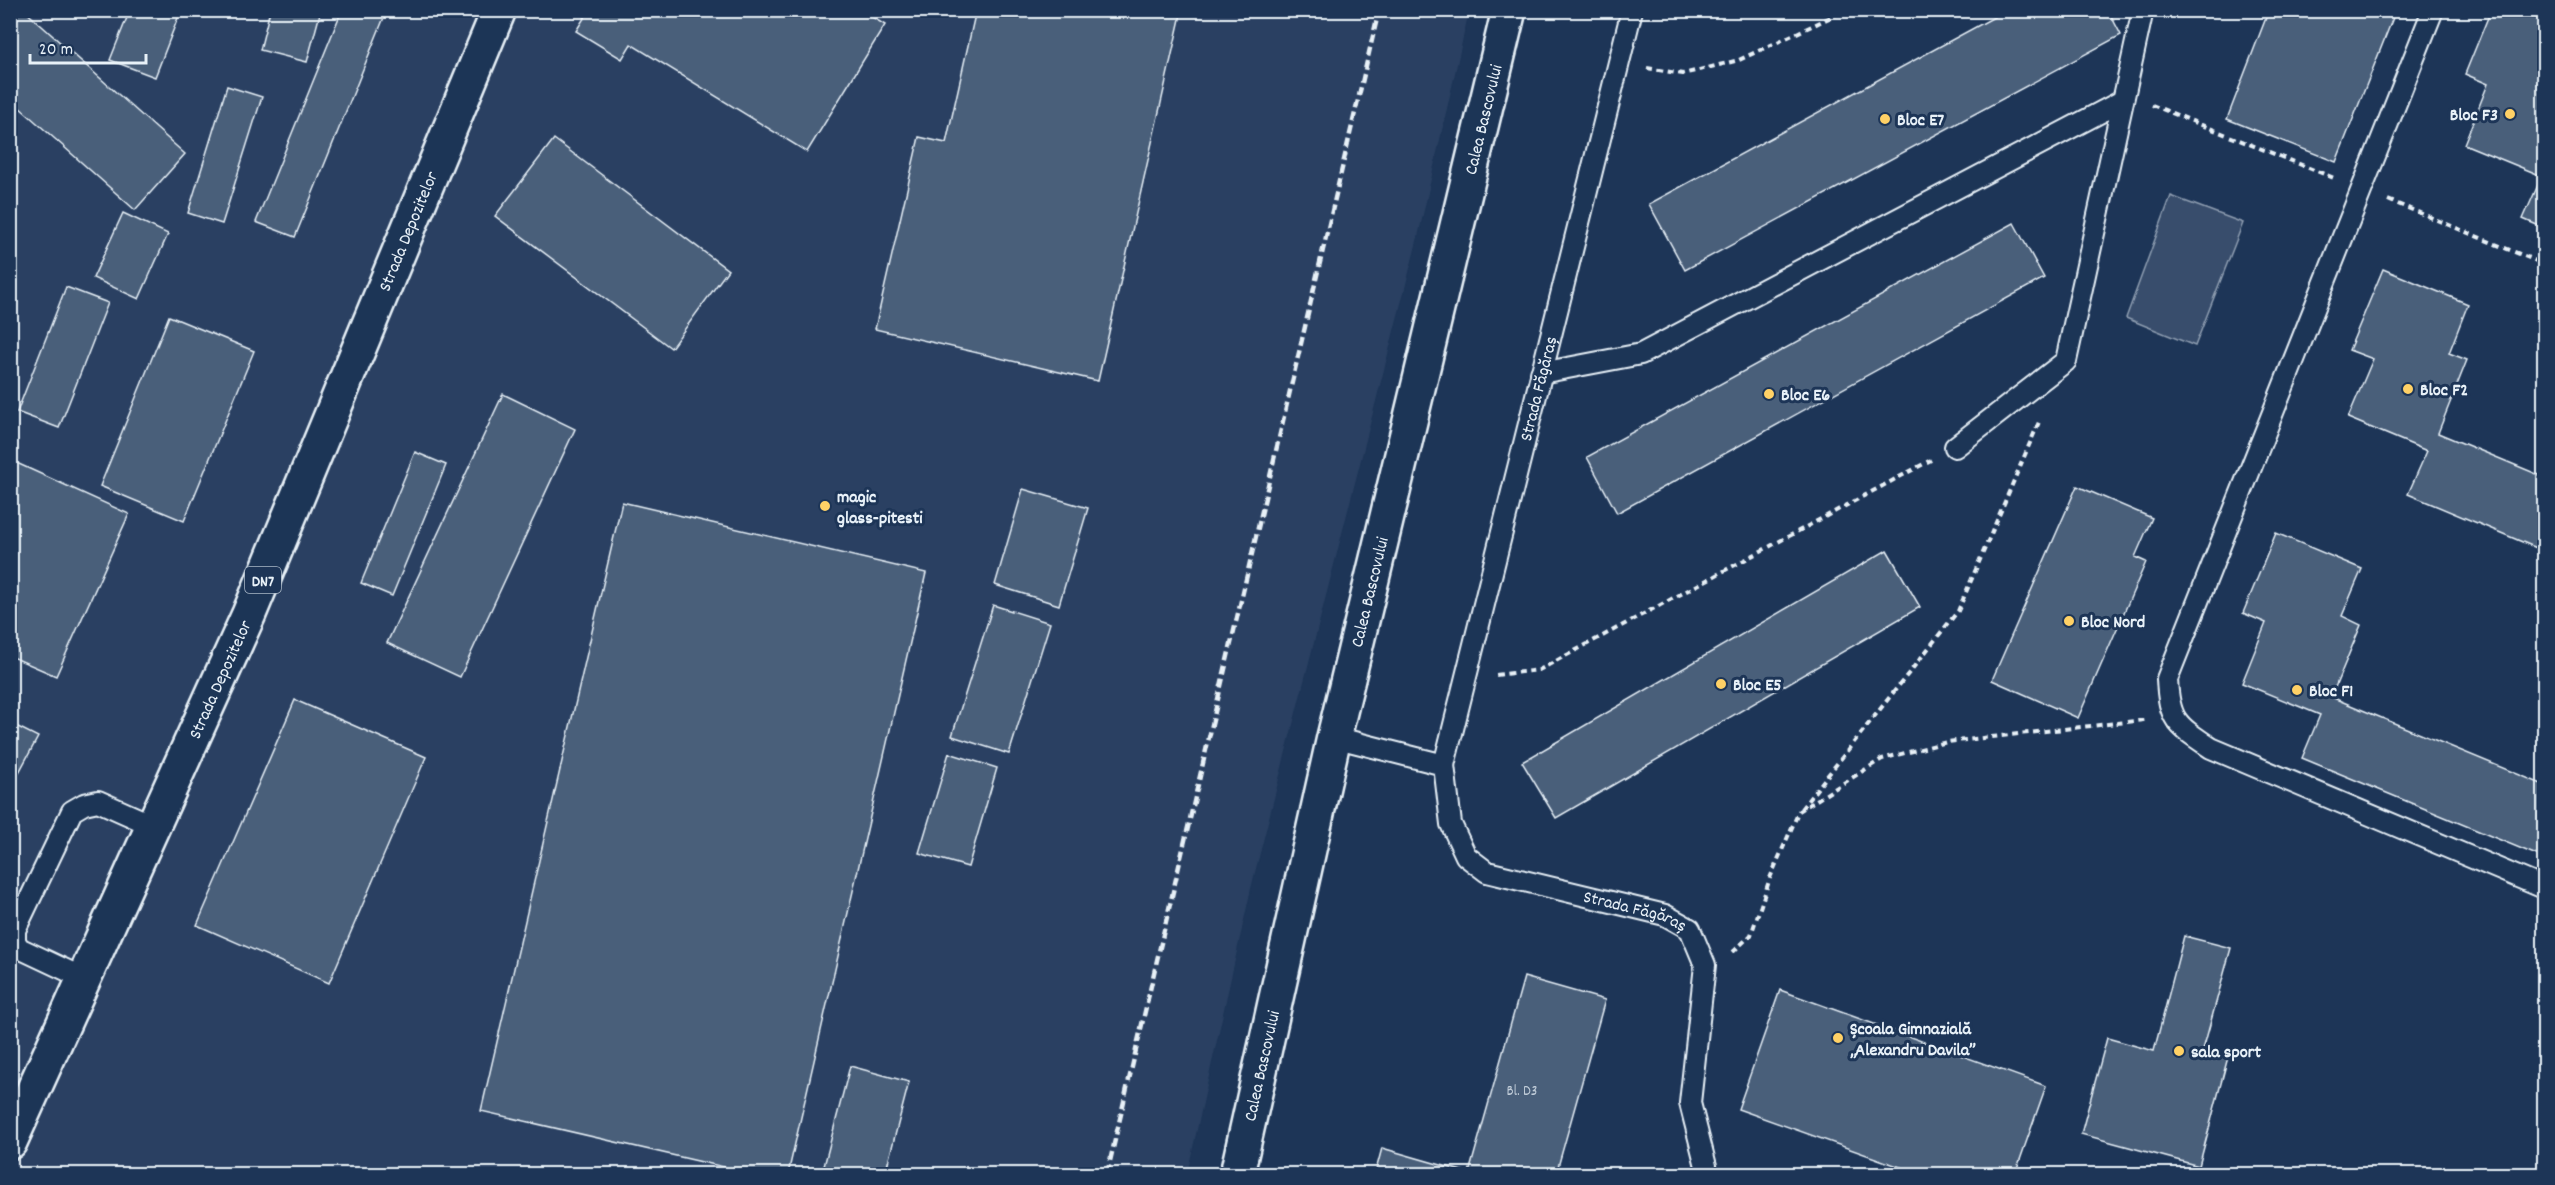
<svg xmlns="http://www.w3.org/2000/svg" width="2555" height="1185" viewBox="0 0 2555 1185" font-family="Dekko,sans-serif">
	<style>
		.built { fill: #2a4162 }
		.green { fill: #374d6c; stroke: #909fb2; stroke-width: 1.5 }
		.building { fill: #495e7a; stroke: #e8f1f8; stroke-width: 1.5 }
		.lines { fill: none; stroke-linecap: round; stroke-linejoin: round }
		.service-casing { stroke: #e8f1f8; stroke-width: 24 }
		.tertiary-casing { stroke: #e8f1f8; stroke-width: 38 }
		.primary-casing { stroke: #e8f1f8; stroke-width: 38 }
		.path { stroke: #e8f1f8; stroke-width: 4; stroke-dasharray: 6 4.5; stroke-linecap: butt }
		.service { stroke: #1d3557; stroke-width: 20 }
		.tertiary { stroke: #1d3557; stroke-width: 33 }
		.primary { stroke: #1d3557; stroke-width: 33 }
		.rail { stroke: #e8f1f8; stroke-width: 4.5; stroke-dasharray: 9 4.5; stroke-linecap: butt }
		.poi-dot { fill: #ffd166; stroke: #1d3557; stroke-width: 2 }
		.labels { text-anchor: middle; stroke-width: 6; stroke-linejoin: round; paint-order: stroke }
		.number-label { font-size: 15px; fill: #c0ccd8 }
		.shield { fill: #1d3557; stroke: #abb9c8; stroke-width: 1.5 }
		.shield-label { font-size: 16px; font-weight: bold; fill: #e8f1f8 }
		.poi-label { font-size: 18px; font-weight: bold; fill: #e8f1f8; stroke: #1d3557; text-anchor: start }
		.street-label { font-size: 18px; fill: #e8f1f8; stroke: #1d3557 }
	</style>
	<rect width="100%" height="100%" fill="#1d3557"/>
	<filter id="ink" filterUnits="userSpaceOnUse"><feTurbulence type="fractalNoise" baseFrequency=".0167" numOctaves="2"/><feDisplacementMap in="SourceGraphic" scale="12" xChannelSelector="R" yChannelSelector="G"/><feConvolveMatrix kernelMatrix="1 2 1 2 8 2 1 2 1" color-interpolation-filters="sRGB"/></filter>
	<g filter="url(#ink)">
		<path class="built" d="M10,11H1469L1417,241L1252,884L1187,1174H11Z"/>
		<path class="green" d="M2171,196L2243,223L2195,346L2126,318Z"/>
		<g class="building">
			<path d="M10,10H24L185,154L135,210L10,99Z"/>
			<path d="M130,10H181L155,77L110,60Z"/>
			<path d="M270,10H321L307,62L260,50Z"/>
			<path d="M342,10H387L295,237L256,222Z"/>
			<path d="M589,10H861L885,25L807,152L631,44L622,59L576,31Z"/>
			<path d="M976,10H1182L1098,381L875,329L919,137L946,143Z"/>
			<path d="M2007,10H2108L2121,35L1685,270L1649,204Z"/>
			<path d="M2269,10H2396L2336,162L2227,119Z"/>
			<path d="M2491,10H2537L2544,14V228L2523,219L2542,176L2464,144L2488,84L2465,74Z"/>
			<path d="M227,86L262,97L222,224L188,213Z"/>
			<path d="M554,139L728,270L671,348L495,216Z"/>
			<path d="M123,213L168,234L139,299L93,278Z"/>
			<path d="M2014,223L2044,278L1617,513L1587,457Z"/>
			<path d="M2383,269L2468,304L2449,353L2467,360L2438,433L2544,477V551L2408,494L2427,451L2348,418L2373,359L2349,350Z"/>
			<path d="M66,287L108,303L59,428L17,412Z"/>
			<path d="M169,316L254,351L184,521L100,486Z"/>
			<path d="M503,394L575,429L460,677L387,643Z"/>
			<path d="M415,452L446,465L392,596L361,583Z"/>
			<path d="M10,460L129,514L56,676L10,656Z"/>
			<path d="M2077,486L2152,518L2135,557L2146,562L2078,718L1992,680Z"/>
			<path d="M1023,489L1088,508L1059,605L995,585Z"/>
			<path d="M622,502L926,573L788,1174H754L481,1111Z"/>
			<path d="M2276,533L2362,569L2342,616L2361,625L2331,697L2544,785V842L2539,856L2302,758L2320,715L2242,683L2266,623L2243,613Z"/>
			<path d="M1887,550L1920,607L1556,818L1522,762Z"/>
			<path d="M993,605L1050,623L1009,754L952,736Z"/>
			<path d="M295,700L426,757L329,983L197,925Z"/>
			<path d="M10,723L38,737L10,789Z"/>
			<path d="M949,753L997,768L968,867L919,853Z"/>
			<path d="M2184,936L2231,948L2203,1050L2228,1057L2199,1166L2081,1134L2107,1038L2154,1051Z"/>
			<path d="M1524,977L1605,1000L1556,1174H1375L1382,1148L1469,1173Z"/>
			<path d="M1780,990L2046,1086L2015,1174H1920L1738,1109Z"/>
			<path d="M850,1066L909,1082L885,1174H822Z"/>
		</g>
		<g class="lines">
			<g class="service-casing">
				<g id="service">
					<path d="M2433,10L2167,679C2169,721 2177,725 2211,748L2544,888"/>
					<path d="M1541,373L1641,354L2122,101"/>
					<path d="M1955,447L2066,361L2143,10"/>
					<path id="s1" d="M1334,737L1444,765L1451,824L1466,856L1487,872L1665,915L1690,929L1705,965L1690,1103L1708,1174"/>
					<path id="s2" d="M1444,765L1632,10"/>
					<path d="M85,979L19,948L15,941V930L72,811L84,804L98,801L154,826"/>
				</g>
			</g>
			<g class="tertiary-casing">
				<g id="tertiary">
					<path id="s3" d="M1237,1174L1334,737L1509,10"/>
				</g>
			</g>
			<g class="primary-casing">
				<g id="primary">
					<path id="s4" d="M10,1142L249,614L499,10"/>
				</g>
			</g>
			<g class="path">
				<path d="M1647,68L1683,74L1739,60L1846,10"/>
				<path d="M2152,105L2334,178"/>
				<path d="M2388,200L2544,264"/>
				<path d="M1496,675L1539,670L1931,460"/>
				<path d="M1801,809L1958,611L2039,422"/>
				<path d="M1733,952L1751,935L1770,878L1799,811L1882,759L1947,742L2144,720"/>
			</g>
			<use href="#service" class="service"/>
			<use href="#tertiary" class="tertiary"/>
			<use href="#primary" class="primary"/>
			<path class="rail" d="M1107,1174L1379,10"/>
		</g>
	</g>
	<g class="poi-dot">
		<circle cx="2510" cy="114" r="6"/>
		<circle cx="1885" cy="119" r="6"/>
		<circle cx="2408" cy="389" r="6"/>
		<circle cx="1769" cy="394" r="6"/>
		<circle cx="825" cy="506" r="6"/>
		<circle cx="2069" cy="621" r="6"/>
		<circle cx="1721" cy="684" r="6"/>
		<circle cx="2297" cy="690" r="6"/>
		<circle cx="1838" cy="1038" r="6"/>
		<circle cx="2179" cy="1051" r="6"/>
	</g>
	<g class="labels">
		<g class="number-label">
			<text x="1522" y="1095">Bl. D3</text>
		</g>
		<rect class="shield" x="245" y="567" width="36" height="26" rx="4.5"/>
		<g class="shield-label">
			<text x="263" y="586">DN7</text>
		</g>
		<g class="poi-label">
			<text x="2498" y="120" text-anchor="end">Bloc F3</text>
			<text x="1897" y="125">Bloc E7</text>
			<text x="2420" y="395">Bloc F2</text>
			<text x="1781" y="400">Bloc E6</text>
			<text x="837" y="502">magic<tspan x="837" dy="21">glass-pitesti</tspan></text>
			<text x="2081" y="627">Bloc Nord</text>
			<text x="1733" y="690">Bloc E5</text>
			<text x="2309" y="696">Bloc F1</text>
			<text x="1850" y="1034">Școala Gimnazială<tspan x="1850" dy="21">„Alexandru Davila”</tspan></text>
			<text x="2191" y="1057">sala sport</text>
		</g>
		<g class="street-label">
			<text dy="6" stroke="none"><textPath href="#s3" startOffset="1083">Calea Bascovului</textPath></text>
			<text dy="6" stroke="none"><textPath href="#s4" startOffset="994">Strada Depozitelor</textPath></text>
			<text dy="6" stroke="none"><textPath href="#s2" startOffset="388">Strada Făgăraș</textPath></text>
			<text dy="6" stroke="none"><textPath href="#s3" startOffset="597">Calea Bascovului</textPath></text>
			<text dy="6" stroke="none"><textPath href="#s4" startOffset="508">Strada Depozitelor</textPath></text>
			<text dy="6" stroke="none"><textPath href="#s1" startOffset="388">Strada Făgăraș</textPath></text>
			<text dy="6" stroke="none"><textPath href="#s3" startOffset="111">Calea Bascovului</textPath></text>
		</g>
	</g>
	<rect width="2555" height="1185" fill="none" stroke="#1d3557" stroke-width="36"/>
	<rect x="18" y="18" width="2519" height="1149" fill="none" stroke="#e8f1f8" stroke-width="2" filter="url(#ink)"/>
	<path d="M30 54v9h116v-9" fill="none" stroke="#e8f1f8" stroke-width="3"/>
	<text x="39" y="54" font-size="18" fill="#e8f1f8" stroke="#1d3557" stroke-width="4.5" paint-order="stroke">20 m</text>
</svg>
